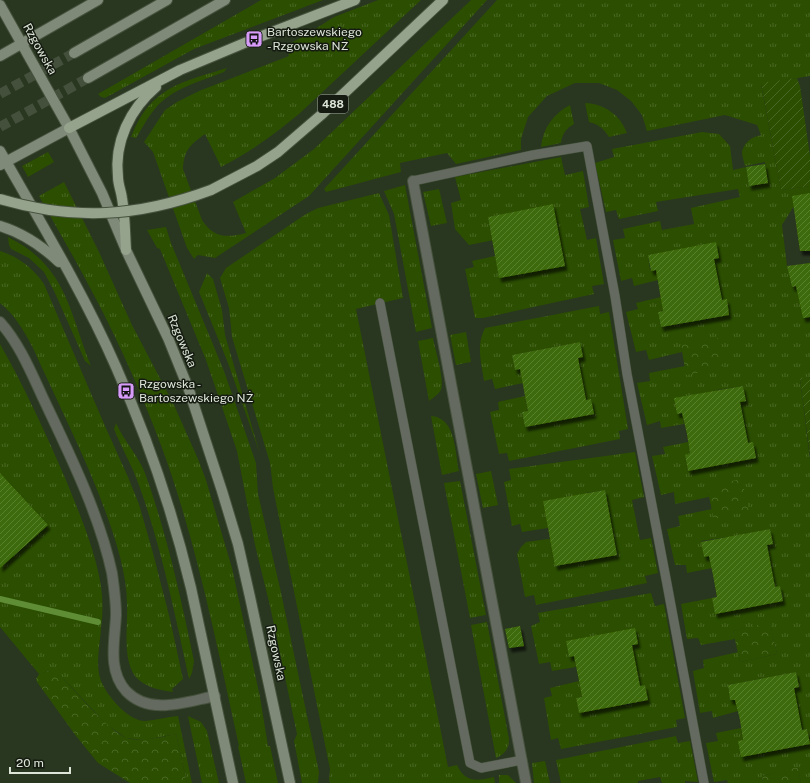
<svg xmlns="http://www.w3.org/2000/svg" width="810" height="783" viewBox="0 0 810 783" font-family="'Public Sans',sans-serif">
	<style>
		.grass { fill: url(#grass-tufts) }
		.forest { fill: url(#forest-crowns) }
		.garden { fill: url(#garden-furrows) }
		.lines { fill: none; stroke-linecap: round; stroke-linejoin: round }
		.stream { stroke: #5f8d36; stroke-width: 6 }
		.building { fill: url(#building-hatch); filter: url(#shadow) }
		.secondary-tunnel { stroke: #44503b; stroke-width: 10; stroke-dasharray: 10 5; stroke-linecap: butt }
		.service-casing { stroke: #46523d; stroke-width: 10 }
		.minor-casing { stroke: #46523d; stroke-width: 12 }
		.secondary-casing { stroke: #46523d; stroke-width: 12 }
		.primary-casing { stroke: #46523d; stroke-width: 12 }
		.service { stroke: #646a5f; stroke-width: 9 }
		.minor { stroke: #646a5f; stroke-width: 10 }
		.secondary { stroke: #808a79; stroke-width: 10 }
		.primary { stroke: #95a28c; stroke-width: 10 }
		.primary-bridge-casing { stroke: #46523d; stroke-width: 12; stroke-linecap: butt }
		.primary-bridge { stroke: #95a28c; stroke-width: 10 }
		.labels { text-anchor: middle; stroke-width: 3; stroke-linejoin: round; paint-order: stroke }
		.shield { fill: #151b11; stroke: #a0a89c; stroke-width: 1 }
		.shield-label { font-size: 11px; font-weight: bold; fill: #dce5d7 }
		.poi-label { font-size: 12px; fill: #dce5d7; stroke: #151b11; text-anchor: start }
		.street-label { font-size: 12px; fill: #dce5d7; stroke: #151b11 }
	</style>
	<defs>
		<pattern id="grass-tufts" width="24" height="20" patternUnits="userSpaceOnUse"><rect width="24" height="20" fill="#2b4e00"/><path d="M3 7l-1-3M5 7V3M7 7l1-3M15 17l-1-3M17 17v-4M19 17l1-3" fill="none" stroke="#496724"/></pattern>
		<pattern id="forest-crowns" width="20" height="18" patternUnits="userSpaceOnUse"><rect width="20" height="18" fill="#2b4e00"/><path d="M2 6a3 3 0 1 1 6 0M12 15a3 3 0 1 1 6 0" fill="none" stroke="#496724"/></pattern>
		<pattern id="garden-furrows" width="10" height="10" patternUnits="userSpaceOnUse"><rect width="10" height="10" fill="#2b4e00"/><path d="M-1 1l2-2M0 10L10 0M9 11l2-2" fill="none" stroke="#496724"/></pattern>
		<pattern id="building-hatch" width="6" height="6" patternUnits="userSpaceOnUse"><rect width="6" height="6" fill="#3e6a08"/><path d="M-1 1l2-2M0 6l6-6M5 7l2-2" fill="none" stroke="#597f2b"/></pattern>
		<filter id="shadow"><feDropShadow dx="2.5" dy="4.5" stdDeviation="1" flood-color="#0009"/></filter>
	</defs>
	<rect width="100%" height="100%" fill="#293620"/>
	<g class="grass">
		<path d="M261,0H323L194,49L105,98L101,97L98,94Z"/>
		<path d="M378,0H421L299,114C275,134 249,153 221,167L205,134C190,145 184,150 183,169L202,220C214,238 226,238 246,233L233,202L275,178L314,149L471,0H487L309,196L215,258L198,255L194,259L187,248L153,152L144,142L165,110L177,102L199,91L289,56L285,46L304,36L334,17Z"/>
		<path d="M497,0H810V76L761,84L781,190L810,186V193L794,206L782,225L787,266L792,287L796,286L810,298V377L800,379L810,460V783H801L798,768L762,776L763,783H728L727,780L714,782L706,743L718,741L716,733L741,728L743,740L784,749L810,744L807,729L802,730L794,688L799,687L796,672L728,685L730,700L736,699L738,711L713,718L712,711L700,713L693,671L704,668L703,660L738,652L740,662L777,654L770,623L733,631L735,639L701,645L698,638L687,639L681,604L712,598L715,613L783,601L780,586L775,587L767,545L773,544L770,529L744,534V537L728,540L727,537L701,541L704,557L709,556L712,568L687,573L686,565H675L667,529L680,526L678,516L712,509L714,519L707,487L709,497L675,504L674,492L661,495L652,456L665,454L663,447L688,442L690,454L685,456L688,471L756,458L753,443H748L740,402L746,401L743,386L717,390L677,414L682,413L684,424L661,428L660,421L647,425L637,383L650,381L649,373L685,366L687,375L681,345L682,352L649,360L646,350L636,352L626,312L638,309L636,303L661,297L663,311L658,312L661,327L687,323V319L704,320L729,315L727,300H722L714,259L719,258L716,243L648,255L650,270H656L658,280L634,286L632,278L621,281L613,240L625,238L623,229L660,221L662,230L694,224L691,208L740,197L738,189L656,202L658,211L619,219L616,210L606,212L595,163L614,157L612,149L702,132L719,134L730,146L733,170L746,167L749,186L768,183L765,162L745,166C744,162 742,156 742,152C744,142 752,137 761,135L757,125L725,115L647,131L642,115L631,101L617,90L599,83H575L547,96L528,117L521,139V150L456,164L447,153L400,163L401,172L326,192L324,189Z"/>
		<path d="M227,68L224,72C200,82 171,88 154,110C147,118 142,129 136,138L131,137C150,87 182,82 227,68Z"/>
		<path d="M585,103C605,104 620,115 627,133L609,137C604,129 598,124 589,122Z"/>
		<path d="M570,105L574,124C566,128 562,135 561,143L541,147C543,128 553,114 570,105Z"/>
		<path d="M48,152L54,162L28,177L22,166Z"/>
		<path d="M561,157L565,175L583,171L589,207L580,209L587,240L596,238L604,284L592,286L594,294L483,318H475L465,269L474,267L472,261L495,256L500,278L522,274L521,271L542,270L565,266L553,205L488,217L492,239H499L469,245L455,229L451,203L461,200L455,177Z"/>
		<path d="M64,182L99,252L132,325L174,405L198,459L206,480L232,568L260,697L268,746H270L278,783H246L238,746H239C217,646 197,544 162,448C143,397 121,347 96,299C78,264 58,230 39,196Z"/>
		<path d="M405,185L432,328L416,332L394,214L384,191Z"/>
		<path d="M439,189L447,223L431,226L423,192Z"/>
		<path d="M379,193L389,215L403,298L356,309L448,767L457,765C465,783 477,781 494,777L495,783H330L329,780L330,769L273,488L270,463L232,337L229,308L220,278L226,268L306,214L318,208Z"/>
		<path d="M166,227L171,243L224,371L256,463L258,494L280,588L319,772L318,783H302L294,741L297,734L270,606L255,545L237,451L206,360L160,249L157,248L147,230Z"/>
		<path d="M8,237C67,266 69,312 91,366L85,361L55,293L44,272L29,258L11,249L9,245Z"/>
		<path d="M0,251C19,257 33,268 44,284L105,426L128,477L139,504L153,553L170,619L183,679L172,689L173,692C158,690 139,686 132,671C123,651 128,626 127,605C127,589 124,573 120,557C101,486 63,415 33,348C24,331 15,315 0,303Z"/>
		<path d="M207,273L213,279L222,310L225,335L260,454L228,363L199,292Z"/>
		<path d="M599,306L600,314L609,312L628,429L619,431L620,439L509,461L507,453L499,454L490,412L499,410L498,402L525,396L528,411L522,412L525,427L594,414L591,399L586,400L578,358L583,357L580,342L512,355L515,370L520,369L523,383L495,389L492,379L484,381C481,362 476,345 485,328Z"/>
		<path d="M466,332L471,362L456,365L450,335Z"/>
		<path d="M433,338C435,350 445,380 441,390C438,395 433,398 429,401L418,341Z"/>
		<path d="M0,344C25,388 46,434 66,480C80,515 95,549 101,586C103,600 103,614 101,628C100,646 94,668 103,685C109,698 129,721 145,721C156,720 167,717 178,716L192,783H187L176,734L144,740L126,738L106,724L62,677L48,671L39,674L0,627Z"/>
		<path d="M431,416C456,417 455,453 459,471L442,475Z"/>
		<path d="M116,423C124,441 138,455 145,473C167,534 181,598 194,661L192,673L189,679C175,615 162,550 140,488C133,467 122,449 114,429Z"/>
		<path d="M635,452L644,497L632,500L640,540L651,538L658,573L645,576L647,583L536,605L534,595L525,597L517,554L521,547L526,542L555,538L556,566L617,555L605,490L586,493L587,498H562L543,501L554,527L522,532L520,524L512,526L504,482L511,480L509,469Z"/>
		<path d="M491,471L498,505L483,508L476,474Z"/>
		<path d="M460,481L486,615L470,618L444,483Z"/>
		<path d="M651,593L655,606L664,604L685,718L676,720L677,727L561,749L558,738L551,740L544,698L552,696L550,688L579,681L582,697L576,698L579,713L605,708V705L621,702L622,706L648,700L645,685L640,686L632,645L566,641L569,657L574,656L576,667L552,671L550,662L539,664L531,626L540,622L538,613Z"/>
		<path d="M487,622L509,739C509,749 505,754 496,758L471,625Z"/>
		<path d="M188,716L201,722L207,731L219,783H202Z"/>
		<path d="M676,736L678,743L690,741L698,782L685,781V783H662L660,777L638,781V783H561L556,760Z"/>
		<path d="M545,761L550,783H534L532,763Z"/>
		<path d="M499,775H508L516,783H499Z"/>
	</g>
	<g class="forest">
		<path d="M718,338L723,368L686,375L681,345Z"/>
		<path d="M742,479L749,511L714,519L707,486Z"/>
		<path d="M770,622L777,654L740,662L733,631Z"/>
		<path d="M48,671L55,673L62,677C75,691 111,733 127,738C141,742 162,737 176,734L187,783H130L98,763L76,736L37,682L36,679L39,674Z"/>
		<path d="M798,767L801,783H763L762,776Z"/>
	</g>
	<g class="garden">
		<path d="M797,78L800,86L810,156V186L781,190L761,83Z"/>
		<path d="M810,377V456L800,378Z"/>
	</g>
	<g class="lines">
		<path class="stream" d="M0,599L98,622"/>
	</g>
	<g class="building">
		<path d="M765,164L768,183L749,186L746,167Z"/>
		<path d="M810,193V251H800L792,196Z"/>
		<path d="M553,204L565,266L499,278L488,217Z"/>
		<path d="M716,242L719,258L714,259L722,300L727,299L729,315L661,327L658,312L663,311L656,270L651,271L648,255Z"/>
		<path d="M810,263V317L803,318L796,286L792,287L787,266Z"/>
		<path d="M580,342L583,357L578,358L586,400L591,399L594,414L525,427L522,412L528,411L525,396L520,369L515,370L512,355Z"/>
		<path d="M743,386L746,401L740,402L748,443L753,442L756,458L688,471L685,455L690,454L687,434L682,413L677,414L674,398Z"/>
		<path d="M0,473L48,525L0,568Z"/>
		<path d="M605,490L617,555L555,566L543,501Z"/>
		<path d="M770,529L773,544L767,545L775,587L780,586L783,601L715,614L712,598L717,597L713,575L709,556L704,557L701,542Z"/>
		<path d="M520,626L524,646L509,648L505,629Z"/>
		<path d="M635,628L638,644L632,645L640,686L645,685L648,700L579,713L576,698L582,697L579,681L574,656L569,657L566,641Z"/>
		<path d="M796,672L799,687L794,688L802,730L807,729L810,744L741,757L738,741L743,740L740,720L735,700H730L728,685Z"/>
	</g>
	<g class="lines">
		<g class="secondary-tunnel">
			<path d="M0,94L74,53"/>
			<path d="M0,127L88,78"/>
		</g>
		<g class="service-casing">
			<g id="service">
				<path d="M413,181L533,155L587,146L615,296L627,374L667,584L704,783"/>
				<path d="M380,303L470,763L481,768L522,760"/>
			</g>
		</g>
		<g class="minor-casing">
			<g id="minor">
				<path d="M413,181L526,783"/>
				<path d="M0,322C19,343 31,372 43,398C69,453 99,513 112,573C114,587 116,601 116,615C115,640 107,670 126,691C150,716 185,702 215,696"/>
			</g>
		</g>
		<g class="secondary-casing">
			<g id="secondary">
				<path d="M0,5L69,128L102,193L126,250L168,338L189,390L222,491L238,544L250,597L290,783"/>
				<path d="M74,53L167,0"/>
				<path d="M0,56L98,0"/>
				<path d="M88,78L225,0"/>
				<path d="M0,151C40,221 84,294 116,367C148,439 173,513 191,588L233,783"/>
				<path d="M0,165L69,128"/>
				<path d="M0,226C23,233 42,246 59,262"/>
			</g>
		</g>
		<g class="primary-casing">
			<g id="primary">
				<path d="M69,128L180,70L254,39L355,0"/>
				<path d="M211,190L257,166L278,152L321,115L443,0"/>
				<path d="M126,250C125,233 125,215 122,198C121,191 118,184 118,177C114,142 130,109 156,87"/>
			</g>
		</g>
		<use href="#service" class="service"/>
		<use href="#minor" class="minor"/>
		<use href="#secondary" class="secondary"/>
		<use href="#primary" class="primary"/>
		<g class="primary-bridge-casing">
			<path id="primary-bridge" d="M0,199C75,221 138,217 211,190"/>
		</g>
		<use href="#primary-bridge" class="primary-bridge"/>
	</g>
	<defs>
		<g id="bus-square" transform="scale(0.9)"><rect x="-9" y="-9" width="18" height="18" rx="4" fill="#d79bf9" stroke="#151b11"/><path d="M-5-6H5V4H4V6H2V4H-2V6H-4V4H-5ZM-3.5-4V0h7V-4ZM-3.5 1.2v1.5H-2V1.2ZM2 1.2v1.5H3.5V1.2Z" fill="#111"/></g>
	</defs>
	<g fill-rule="evenodd">
		<use href="#bus-square" x="254" y="39"/>
		<use href="#bus-square" x="126" y="391"/>
	</g>
	<g class="labels">
		<rect class="shield" x="318" y="95" width="30" height="18" rx="3"/>
		<g class="shield-label">
			<text x="333" y="108">488</text>
		</g>
		<g class="poi-label">
			<text x="267" y="36">Bartoszewskiego<tspan x="267" dy="14">- Rzgowska NŻ</tspan></text>
			<text x="139" y="388">Rzgowska -<tspan x="139" dy="14">Bartoszewskiego NŻ</tspan></text>
		</g>
		<g class="street-label">
			<text transform="translate(40 49) rotate(61)" y="4">Rzgowska</text>
			<text transform="translate(182 341) rotate(67)" y="4">Rzgowska</text>
			<text transform="translate(276 653) rotate(78)" y="4">Rzgowska</text>
		</g>
	</g>
	<path d="M10 767v6h60v-6" fill="none" stroke="#dce5d7" stroke-width="2"/>
	<text x="16" y="767" font-size="12" fill="#dce5d7" stroke="#151b11" stroke-width="3" paint-order="stroke">20 m</text>
</svg>
